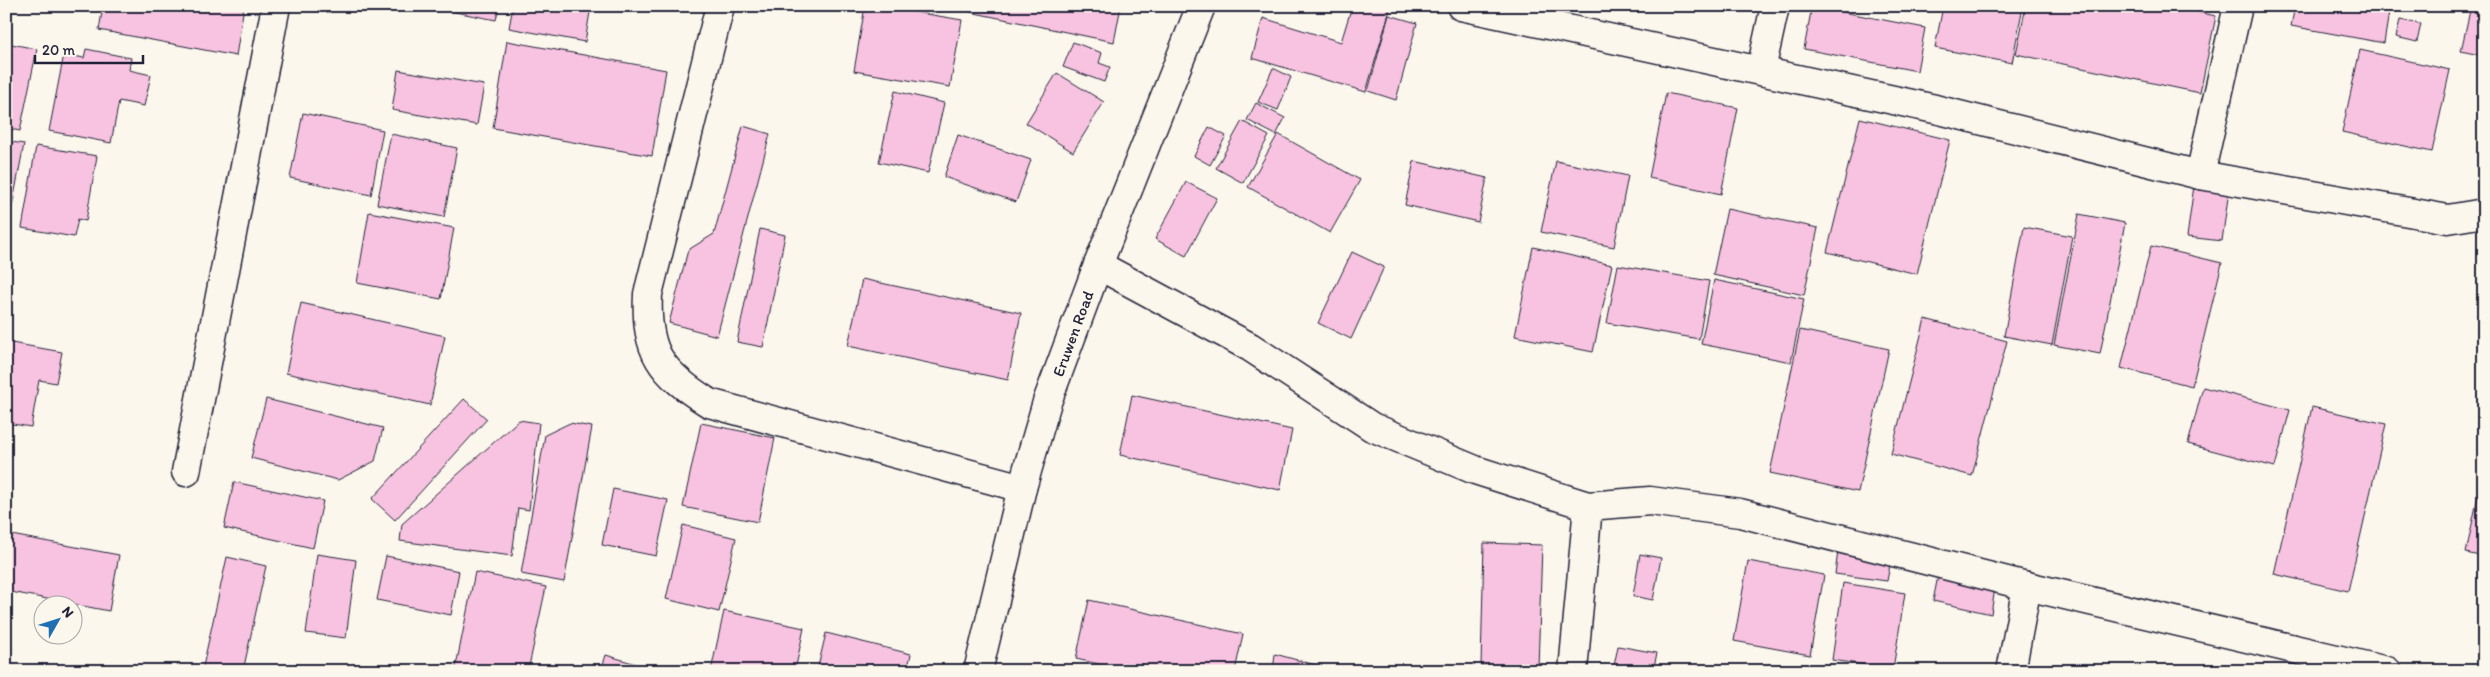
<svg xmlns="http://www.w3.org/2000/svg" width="2490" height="677" viewBox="0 0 2490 677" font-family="Itim,sans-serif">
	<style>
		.building { fill: #f8c3e0; stroke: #22223b }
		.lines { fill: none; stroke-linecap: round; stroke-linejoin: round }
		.street-casing { stroke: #22223b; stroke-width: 31 }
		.secondary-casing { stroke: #22223b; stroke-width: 31 }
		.street { stroke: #fbf7ec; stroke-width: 28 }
		.secondary { stroke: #fbf7ec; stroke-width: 28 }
		.labels { text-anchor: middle; stroke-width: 4; stroke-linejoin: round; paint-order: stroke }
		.street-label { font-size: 16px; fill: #22223b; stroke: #fbf7ec }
	</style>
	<rect width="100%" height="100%" fill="#fbf7ec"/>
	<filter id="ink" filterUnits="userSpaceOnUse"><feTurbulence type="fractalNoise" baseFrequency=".02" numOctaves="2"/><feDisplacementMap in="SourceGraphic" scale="10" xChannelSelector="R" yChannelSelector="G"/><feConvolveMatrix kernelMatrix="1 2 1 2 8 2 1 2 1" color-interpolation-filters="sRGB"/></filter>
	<g filter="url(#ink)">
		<g class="building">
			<path d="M103,6H244L236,56L99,30Z"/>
			<path d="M441,6H499L496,20L440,9Z"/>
			<path d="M513,6H591L585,42L509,28Z"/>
			<path d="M865,6H879L962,20L950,87L854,71Z"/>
			<path d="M971,6H1121L1114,42L970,12Z"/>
			<path d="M1352,6H1391L1366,92L1252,58L1263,18L1341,42Z"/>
			<path d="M1812,6L1925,28L1917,71L1804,49Z"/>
			<path d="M1943,6H2023L2012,63L1935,48Z"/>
			<path d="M2026,6H2169L2216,16L2200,93L2016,54Z"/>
			<path d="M2295,6H2390L2384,43L2291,26Z"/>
			<path d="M2471,6H2484V56L2461,51Z"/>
			<path d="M1389,15L1417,23L1396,100L1368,91Z"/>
			<path d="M2400,20L2421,24L2417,42L2396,37Z"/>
			<path d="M507,41L666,70L652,156L493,128Z"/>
			<path d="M1073,42L1102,53L1099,63L1110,67L1104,82L1063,67Z"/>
			<path d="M6,43L37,49L20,131L6,128Z"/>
			<path d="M86,49L131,58L129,70L151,75L144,106L119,101L111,143L49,131L64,54L84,58Z"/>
			<path d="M2360,50L2450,70L2432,152L2342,132Z"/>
			<path d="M1273,68L1291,77L1278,110L1258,102Z"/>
			<path d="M398,70L484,85L477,125L392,110Z"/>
			<path d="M1057,73L1104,102L1073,152L1026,123Z"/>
			<path d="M895,91L944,103L928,173L879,162Z"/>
			<path d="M1666,93L1738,108L1721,194L1649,178Z"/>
			<path d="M1256,103L1285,118L1276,135L1247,120Z"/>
			<path d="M303,113L383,130L371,195L290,178Z"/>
			<path d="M1860,118L1950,140L1917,274L1827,252Z"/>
			<path d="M1242,121L1269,136L1243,183L1216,168Z"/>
			<path d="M743,126L770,134L717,336L669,323L688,250L714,234Z"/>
			<path d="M1209,127L1226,136L1210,165L1194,156Z"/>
			<path d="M391,134L457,148L444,217L377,204Z"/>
			<path d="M1278,134L1360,180L1330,233L1248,187Z"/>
			<path d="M958,135L1031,160L1016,202L944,177Z"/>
			<path d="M6,141L24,144L12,207L6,206Z"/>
			<path d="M36,146L97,156L86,221L78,219L74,237L22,228Z"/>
			<path d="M1414,161L1487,178L1478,222L1405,205Z"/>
			<path d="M1556,161L1628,176L1614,247L1541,232Z"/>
			<path d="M2195,178L2230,183L2222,241L2187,237Z"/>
			<path d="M1186,182L1217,198L1186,256L1155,239Z"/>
			<path d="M1727,209L1818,228L1804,295L1713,275Z"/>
			<path d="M369,212L454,228L441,299L357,283Z"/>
			<path d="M2079,214L2125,223L2100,354L2054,345Z"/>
			<path d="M2024,227L2072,236L2052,345L2004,336Z"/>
			<path d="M760,229L785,235L763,347L737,342Z"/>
			<path d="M2151,246L2222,263L2192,386L2121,368Z"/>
			<path d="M1533,247L1612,265L1593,352L1515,336Z"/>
			<path d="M1352,252L1384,267L1351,339L1318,323Z"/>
			<path d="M1618,265L1709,281L1699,339L1607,323Z"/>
			<path d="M862,279L1021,313L1008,380L848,346Z"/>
			<path d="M1714,280L1804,299L1791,362L1701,344Z"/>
			<path d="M301,303L445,336L430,405L286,373Z"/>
			<path d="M1925,319L2007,341L1972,476L1891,454Z"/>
			<path d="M1800,330L1889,349L1858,492L1770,473Z"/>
			<path d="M6,342L62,352L56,383L39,380L31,427L6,423Z"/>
			<path d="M2203,387L2290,410L2275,467L2188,444Z"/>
			<path d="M1132,395L1292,430L1280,490L1120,455Z"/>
			<path d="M266,399L383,428L375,461L338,480L251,458Z"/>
			<path d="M464,399L487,419L395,520L372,499Z"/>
			<path d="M2312,407L2386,424L2348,591L2274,574Z"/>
			<path d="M519,420L539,423L529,510L518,508L512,556L400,541L402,524Z"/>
			<path d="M570,423L592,427L564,582L521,574L545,435Z"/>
			<path d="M701,423L775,438L758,522L683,507Z"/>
			<path d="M2484,467V557L2466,553Z"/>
			<path d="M234,482L323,501L313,548L224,528Z"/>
			<path d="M613,489L668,500L656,556L602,545Z"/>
			<path d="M683,525L736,538L719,612L666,599Z"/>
			<path d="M6,534L119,555L109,611L6,591Z"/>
			<path d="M1484,543L1542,545L1538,668L1481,666Z"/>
			<path d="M1838,551L1891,559L1887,581L1835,574Z"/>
			<path d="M317,554L356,560L346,638L306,633Z"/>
			<path d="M1640,554L1661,558L1653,600L1633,596Z"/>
			<path d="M386,556L459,571L451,615L377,600Z"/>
			<path d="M227,557L266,566L243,671H202Z"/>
			<path d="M1748,561L1824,575L1810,655L1734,641Z"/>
			<path d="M475,572L546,587L528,671H455Z"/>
			<path d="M1938,576L1995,588L1991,614L1933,601Z"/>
			<path d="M1843,583L1905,593L1893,669L1832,660Z"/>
			<path d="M1089,600L1243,634L1235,671H1130L1076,659Z"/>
			<path d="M724,611L804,628L795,671H711Z"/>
			<path d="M826,633L911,654L907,671H817Z"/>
			<path d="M1618,646L1657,653L1653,671H1613Z"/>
			<path d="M1275,654L1338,671H1273Z"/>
			<path d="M606,655L646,667L645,671H601Z"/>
			<path d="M1714,665L1744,671H1713Z"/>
		</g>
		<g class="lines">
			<g class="street-casing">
				<g id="street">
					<path d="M720,6L648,294C645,352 661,373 709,403L1022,488"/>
					<path d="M1461,6L1935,109L2200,175L2448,219L2484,213"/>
					<path d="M1761,70L1775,6"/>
					<path d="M2200,175L2238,6"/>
					<path d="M1098,265L1250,347L1372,427L1475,470L1588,506L1650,501L1740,513L2027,586L2387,671"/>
					<path d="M186,472L276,6"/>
					<path d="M1573,671L1588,506"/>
					<path d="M2011,671L2027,586"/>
				</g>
			</g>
			<g class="secondary-casing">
				<g id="secondary">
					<path id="s1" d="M978,671L1022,488L1047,402L1098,265L1201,6"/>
				</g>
			</g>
			<use href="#street" class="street"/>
			<use href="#secondary" class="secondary"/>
		</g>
	</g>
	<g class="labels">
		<g class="street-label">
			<text dy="6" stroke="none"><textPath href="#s1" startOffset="351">Eruwen Road</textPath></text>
		</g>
	</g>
	<rect width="2490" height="677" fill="none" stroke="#fbf7ec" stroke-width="25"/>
	<rect x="12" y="12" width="2465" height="652" fill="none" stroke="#22223b" stroke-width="2" filter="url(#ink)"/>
	<g transform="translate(58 620) rotate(51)"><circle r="24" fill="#fbf7ec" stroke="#a4a2a5"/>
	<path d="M0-4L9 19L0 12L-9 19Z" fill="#1f6fb2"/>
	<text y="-8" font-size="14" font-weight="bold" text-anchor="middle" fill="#22223b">N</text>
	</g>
	<path d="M35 55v8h108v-8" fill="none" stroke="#22223b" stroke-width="2.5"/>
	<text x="42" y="55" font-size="15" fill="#22223b" stroke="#fbf7ec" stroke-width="4" paint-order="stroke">20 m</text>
</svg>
